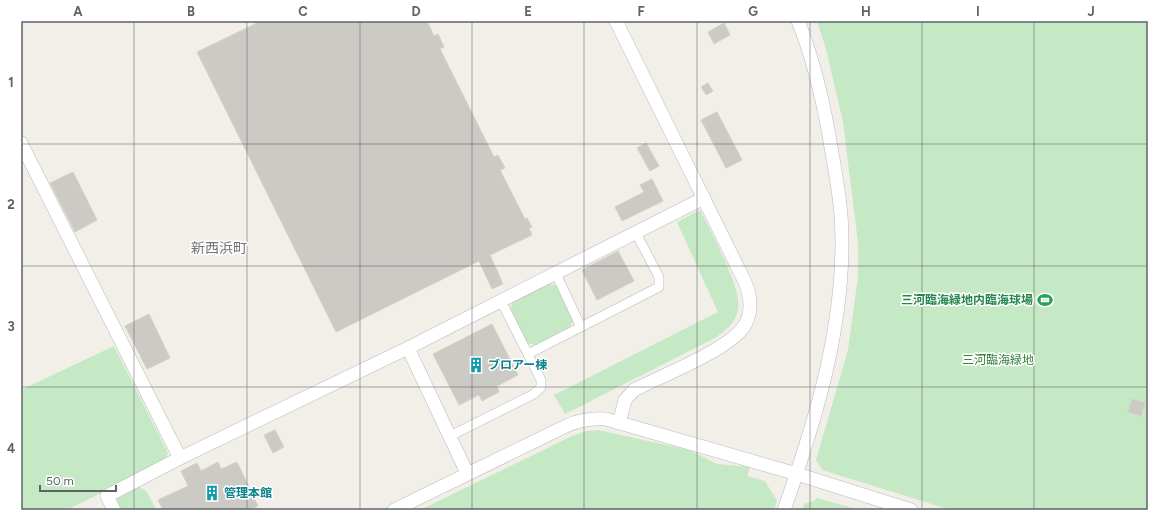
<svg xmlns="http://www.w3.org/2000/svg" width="1169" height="531" viewBox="0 0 1169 531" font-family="Figtree,'Noto Sans JP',sans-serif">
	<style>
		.green { fill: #c5e8c5 }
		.building { fill: #cccac5; stroke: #d6d1c6 }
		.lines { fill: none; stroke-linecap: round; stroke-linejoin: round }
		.street-casing { stroke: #b5b8bc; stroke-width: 10 }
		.secondary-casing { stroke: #b6babf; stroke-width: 14 }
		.street { stroke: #fff; stroke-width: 9 }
		.secondary { stroke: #fff; stroke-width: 13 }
		.grid { fill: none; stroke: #5f6368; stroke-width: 1; stroke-opacity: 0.55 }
		.labels { text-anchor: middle; stroke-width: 3; stroke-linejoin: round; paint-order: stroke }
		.leisure-label { font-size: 12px; font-weight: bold; fill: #27864d; stroke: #fff; text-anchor: end }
		.park-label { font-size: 12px; fill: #348238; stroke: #fff }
		.culture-label { font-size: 12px; font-weight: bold; fill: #0d838f; stroke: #fff; text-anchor: start }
		.quarter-label { font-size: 14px; fill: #70757a; stroke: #fff }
		.neatline { fill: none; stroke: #5f6368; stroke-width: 1.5 }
		.grid-label { font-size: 13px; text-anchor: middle; font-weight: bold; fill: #5f6368 }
	</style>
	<rect width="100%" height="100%" fill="#f1efe8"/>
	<g class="green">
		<path d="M817,21H1148V510H951L822,470L816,460L848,350L858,276V242L843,122L826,49Z"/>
		<path d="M700,210C710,231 743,289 738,310C735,323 726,330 715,338L565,414L554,395L718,312L677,222Z"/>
		<path d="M548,284L556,285L574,319L570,327L535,345L527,343L510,309L513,302Z"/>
		<path d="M114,346L168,453L165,461L67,510H21V390Z"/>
		<path d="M598,430L689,450L717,464L750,467L747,476L765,481L777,501L774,510H420L572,436L586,431Z"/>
		<path d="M138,486L147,492L156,510H118L116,502L119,496Z"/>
		<path d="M817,498L860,510H802L804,504L814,501Z"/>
	</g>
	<g class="building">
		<path d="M261,21H427L434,36L438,34L444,47L440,49L494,157L498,155L505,168L500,170L525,219L527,218L532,227L529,228L532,235L490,255L503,284L492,289L479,261L336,332L197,52Z"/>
		<path d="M724,23L730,35L714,44L708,32Z"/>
		<path d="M708,83L713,91L706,95L701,87Z"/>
		<path d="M717,112L742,160L726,168L701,120Z"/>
		<path d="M646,143L659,166L650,171L637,148Z"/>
		<path d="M73,172L97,220L75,232L50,183Z"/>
		<path d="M652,179L663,201L622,221L615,207L644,192L640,185Z"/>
		<path d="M618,251L634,281L597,300L582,270Z"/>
		<path d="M149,314L170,358L147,369L125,326Z"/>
		<path d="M492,324L518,375L497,386L499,392L482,401L479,395L459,405L433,354Z"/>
		<path d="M1132,399L1145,403L1141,416L1128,412Z"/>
		<path d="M275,430L284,447L273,453L264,435Z"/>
		<path d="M218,462L221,469L237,462L258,506L249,510H163L158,500L188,486L181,471L197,463L201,471Z"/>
	</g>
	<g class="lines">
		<g class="street-casing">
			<g id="street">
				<path d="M556,274L581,327"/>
				<path d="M528,354L659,287V277L636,233"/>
				<path d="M450,436L534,394L541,387V380L501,301"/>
			</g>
		</g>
		<g class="secondary-casing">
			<g id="secondary">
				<path d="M616,21L743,278C750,292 753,308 746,323C733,349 660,376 634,390L625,400L619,423"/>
				<path d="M21,143L180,458"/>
				<path d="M408,348L467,473"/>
				<path d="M114,510L107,496L180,458L408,348L704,198"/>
				<path d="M394,510L566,426C579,420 591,418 606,419L797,474L911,510"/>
				<path d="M784,510C817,417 848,315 841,215C839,188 833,161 829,135C822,97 813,57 798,21"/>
			</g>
		</g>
		<use href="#street" class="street"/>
		<use href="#secondary" class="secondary"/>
	</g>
	<path class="grid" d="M134,21V510M247,21V510M360,21V510M472,21V510M584,21V510M697,21V510M810,21V510M922,21V510M1034,21V510M21,144H1148M21,266H1148M21,387H1148"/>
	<defs>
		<g id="stadium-bare" transform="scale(1.2)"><path d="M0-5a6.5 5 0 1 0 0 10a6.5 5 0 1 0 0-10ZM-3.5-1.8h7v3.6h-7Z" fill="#2e9e5b" stroke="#fff" stroke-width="2.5" paint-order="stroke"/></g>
		<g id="building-bare" transform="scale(1.2)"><path d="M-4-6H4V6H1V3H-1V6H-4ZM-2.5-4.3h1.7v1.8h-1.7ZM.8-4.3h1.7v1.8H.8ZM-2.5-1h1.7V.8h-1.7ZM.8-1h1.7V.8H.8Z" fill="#0f9aa8" stroke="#fff" stroke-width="2.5" paint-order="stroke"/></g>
	</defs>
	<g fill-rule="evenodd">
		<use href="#stadium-bare" x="1045" y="300"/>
		<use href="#building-bare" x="476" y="365"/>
		<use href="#building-bare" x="212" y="493"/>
	</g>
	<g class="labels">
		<g class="leisure-label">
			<text x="1033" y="304">三河臨海緑地内臨海球場</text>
		</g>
		<g class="park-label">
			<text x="998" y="364">三河臨海緑地</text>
		</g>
		<g class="culture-label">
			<text x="488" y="369">ブロアー棟</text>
			<text x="224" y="497">管理本館</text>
		</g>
		<g class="quarter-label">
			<text x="219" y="253">新西浜町</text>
		</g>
	</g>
	<rect width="1169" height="531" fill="none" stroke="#ffffff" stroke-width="44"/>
	<path d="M40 485v6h76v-6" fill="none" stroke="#5f6368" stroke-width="2"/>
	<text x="46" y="485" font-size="12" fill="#5f6368" stroke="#ffffff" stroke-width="3" paint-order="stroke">50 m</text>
	<rect x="22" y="22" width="1125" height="487" class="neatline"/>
	<g class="grid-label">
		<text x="78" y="16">A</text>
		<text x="191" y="16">B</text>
		<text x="303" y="16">C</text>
		<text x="416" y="16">D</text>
		<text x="528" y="16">E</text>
		<text x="641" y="16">F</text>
		<text x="753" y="16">G</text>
		<text x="866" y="16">H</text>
		<text x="978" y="16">I</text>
		<text x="1091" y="16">J</text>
		<text x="11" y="87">1</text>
		<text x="11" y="209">2</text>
		<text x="11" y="331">3</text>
		<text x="11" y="453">4</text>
	</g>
</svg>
